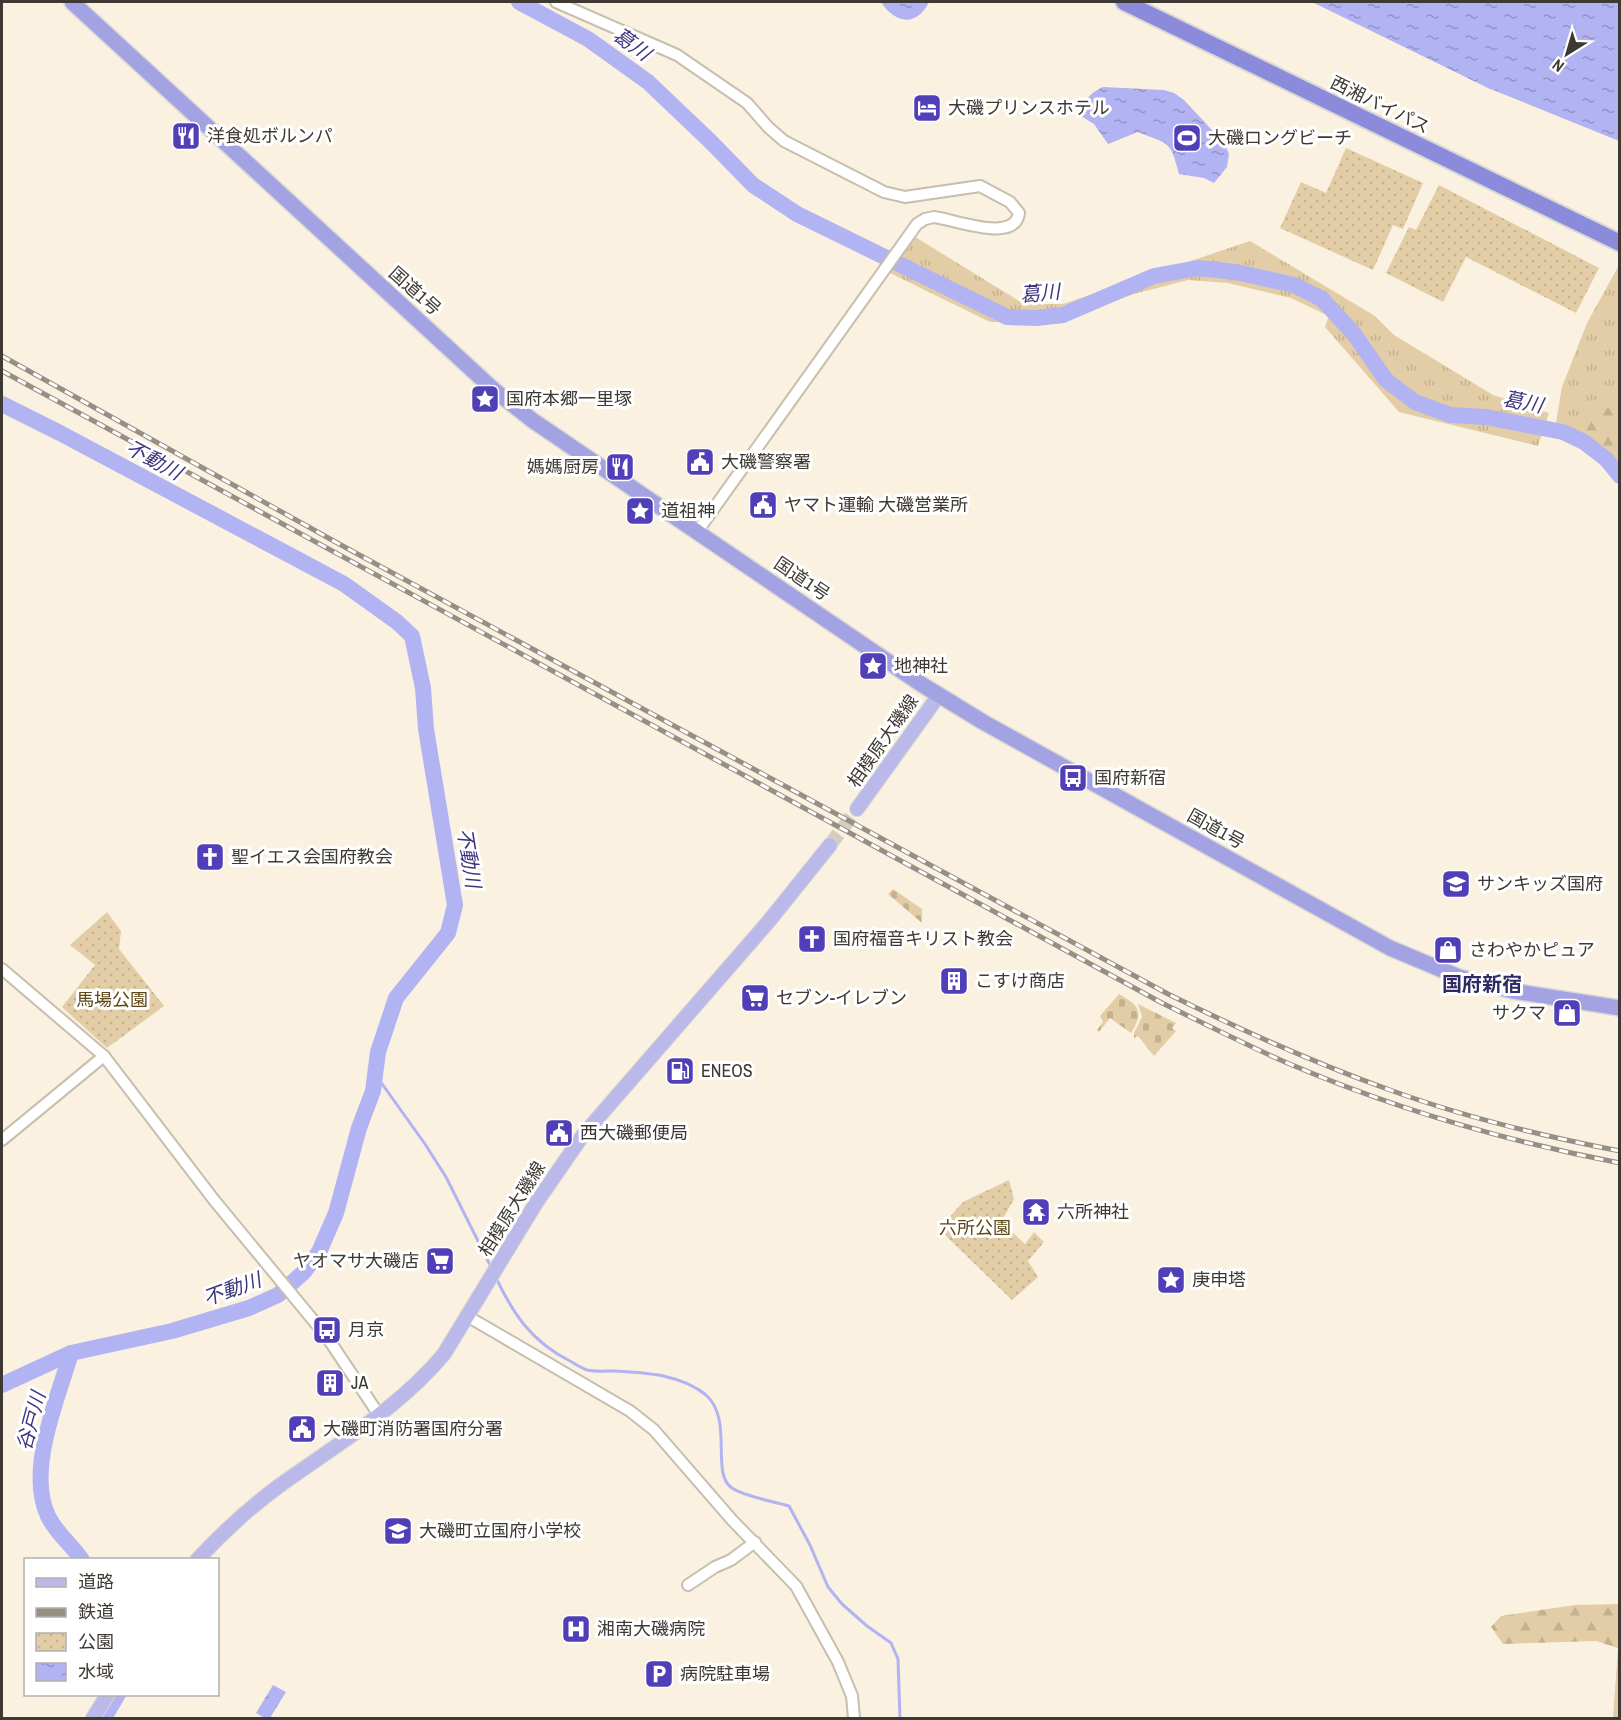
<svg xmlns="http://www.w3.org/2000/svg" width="1621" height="1720" viewBox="0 0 1621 1720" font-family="'Archivo Narrow','Noto Sans JP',sans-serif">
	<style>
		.grass { fill: url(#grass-tufts) }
		.forest { fill: url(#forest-firs) }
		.cemetery { fill: url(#cemetery-stones) }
		.park { fill: url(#park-dots) }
		.water { fill: url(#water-ripples) }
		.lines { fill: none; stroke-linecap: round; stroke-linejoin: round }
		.stream { stroke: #b2b3f2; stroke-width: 3 }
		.river { stroke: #b2b3f2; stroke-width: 16 }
		.primary-tunnel { stroke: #d5ccbd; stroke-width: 14; stroke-dasharray: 14 7; stroke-linecap: butt }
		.tertiary-casing { stroke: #c8beae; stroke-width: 14 }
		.primary-casing { stroke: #d8d8d6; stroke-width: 16 }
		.trunk-casing { stroke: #d8d8d6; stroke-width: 18 }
		.motorway-casing { stroke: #d8d8d6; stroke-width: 20 }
		.tertiary { stroke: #fff; stroke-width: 10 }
		.primary { stroke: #bab9e9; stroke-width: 14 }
		.trunk { stroke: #a3a2e2; stroke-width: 15 }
		.motorway { stroke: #8c8bdb; stroke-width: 16 }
		.rail-casing { stroke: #968f83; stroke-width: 5 }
		.rail { stroke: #fff; stroke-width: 3; stroke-dasharray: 9; stroke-linecap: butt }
		.labels { text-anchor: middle; stroke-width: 6; stroke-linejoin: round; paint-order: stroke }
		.street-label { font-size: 18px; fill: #3e3a33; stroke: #fff }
		.poi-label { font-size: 18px; fill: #3e3a33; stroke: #fff; text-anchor: start }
		.park-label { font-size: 18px; fill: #5e4616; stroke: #fff }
		.water-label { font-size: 20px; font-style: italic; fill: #3c357e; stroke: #fff }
		.neighbourhood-label { font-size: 20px; font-weight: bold; fill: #2f2a65; stroke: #fff }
	</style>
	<defs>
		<pattern id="grass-tufts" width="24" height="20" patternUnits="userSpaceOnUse" patternTransform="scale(1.5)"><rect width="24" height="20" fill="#e3cda6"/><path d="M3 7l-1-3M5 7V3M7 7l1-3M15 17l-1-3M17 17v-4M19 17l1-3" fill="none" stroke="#c4b18f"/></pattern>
		<pattern id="forest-firs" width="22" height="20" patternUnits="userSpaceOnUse" patternTransform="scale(1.5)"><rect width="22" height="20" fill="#e3cda6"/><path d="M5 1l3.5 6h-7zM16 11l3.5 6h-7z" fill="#c4b18f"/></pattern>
		<pattern id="cemetery-stones" width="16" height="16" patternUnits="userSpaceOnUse" patternTransform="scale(1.5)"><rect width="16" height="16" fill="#e3cda6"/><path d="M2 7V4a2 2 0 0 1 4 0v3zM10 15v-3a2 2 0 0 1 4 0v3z" fill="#c4b18f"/></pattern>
		<pattern id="park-dots" width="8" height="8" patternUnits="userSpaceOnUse" patternTransform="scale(1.5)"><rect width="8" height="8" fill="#e3cda6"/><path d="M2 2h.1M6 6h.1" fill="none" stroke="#c4b18f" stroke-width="1.8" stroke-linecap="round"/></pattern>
		<pattern id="water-ripples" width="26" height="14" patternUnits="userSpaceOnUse" patternTransform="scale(1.5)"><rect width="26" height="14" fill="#b2b3f2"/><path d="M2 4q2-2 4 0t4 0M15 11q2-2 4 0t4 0" fill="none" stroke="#9293c5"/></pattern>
	</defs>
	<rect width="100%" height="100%" fill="#fbf1e0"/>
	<g class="grass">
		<path d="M912,235L1024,304H1063L1250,241L1375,316L1394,335L1493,395L1549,413L1538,446L1399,412L1325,327L1329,316L1291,298L1228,283L1188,280L1134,294L1063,320L990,322L888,272Z"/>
		<path d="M1619,265V474L1595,456L1554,434L1562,387L1587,323Z"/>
	</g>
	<g class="forest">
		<path d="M1590,405L1619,408V463L1599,446L1586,430L1581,411Z"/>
		<path d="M1619,1604V1718H1613L1618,1648L1596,1641L1503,1644L1491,1627L1501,1616L1575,1605Z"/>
	</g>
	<g class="cemetery">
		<path d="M893,889L922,909V923L888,894Z"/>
		<path d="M1119,994C1140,1006 1144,1012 1131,1033L1110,1018L1099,1032L1097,1030L1103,1022L1100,1016Z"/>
		<path d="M1138,1004L1176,1023L1172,1028L1176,1031L1154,1056L1138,1036L1134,1038V1033L1142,1017Z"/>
	</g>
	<g class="park">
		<path d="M1346,148L1423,183L1403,229L1393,225L1373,270L1280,228L1301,182L1326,193Z"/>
		<path d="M1439,185L1599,268L1576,313L1466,257L1443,302L1386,273L1409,227L1416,230Z"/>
		<path d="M107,912L121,931L119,949L164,1006L107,1048L62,1007L95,965L70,945Z"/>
		<path d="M1009,1180L1014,1199L1001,1222L1025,1244L1034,1232L1044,1242L1028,1261L1038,1277L1012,1300L945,1235L948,1219L963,1202Z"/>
	</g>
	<g class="water">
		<path d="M881,2H929C917,27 895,24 881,2Z"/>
		<path d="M1312,2H1619V141L1488,88Z"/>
		<path d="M1103,87L1164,90L1174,93L1184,100L1224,143L1229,154L1227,167L1214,183L1204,178L1179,174C1170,140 1170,145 1138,132L1108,144L1094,124L1081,116C1084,101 1088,94 1103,87Z"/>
		<path d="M273,1685L286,1692L270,1718H265L256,1713Z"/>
	</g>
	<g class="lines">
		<g class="stream">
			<path d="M375,1074L425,1144L446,1177L492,1269"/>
			<path d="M496,1278C514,1315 532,1342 570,1361C575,1364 581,1368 587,1370C595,1372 606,1371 614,1371C645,1373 681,1374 706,1395C734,1420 710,1474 732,1488C745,1497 773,1501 789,1506L810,1545L828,1587L842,1604L867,1626L891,1643L898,1659L900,1718"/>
		</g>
		<g class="river">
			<path d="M519,2L588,39L648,82L710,141L753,185L797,214L1007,317L1036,318L1063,315L1154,276L1198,268L1236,272L1294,285L1322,299L1354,334L1386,380L1415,402L1450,415L1486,417L1563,432L1584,442L1606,459L1620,476"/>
			<path d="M2,404L60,433L344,584L397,622L412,636L423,688L426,729L455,905L448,933L396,998L378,1052L373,1091L359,1128L336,1213L319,1252L304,1272L278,1295L249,1308L172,1331L71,1353L2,1385"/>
			<path d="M71,1353C58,1398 26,1470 48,1516C56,1533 71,1544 82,1560"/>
			<path d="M104,1718L118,1694"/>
		</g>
		<path class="primary-tunnel" d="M830,845L857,809"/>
		<g class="tertiary-casing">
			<g id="tertiary">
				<path d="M556,2L677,55L747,103L768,127L784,141L884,192L905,197L980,186L1010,202L1019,213C1015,244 953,219 934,217L925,219L917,224L697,532"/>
				<path d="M2,969L104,1056L214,1200L327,1337L379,1415"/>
				<path d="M2,1140L104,1056"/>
				<path d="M467,1316L630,1411L654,1430L732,1520L796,1586L838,1662L852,1696L854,1718"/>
				<path d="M688,1585L715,1567L731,1560L755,1542"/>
			</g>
		</g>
		<g class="primary-casing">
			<g id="primary">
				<path d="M857,809L939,695"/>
				<path d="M197,1560C223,1532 249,1508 279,1486C336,1445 399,1408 444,1354L536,1203L583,1135L769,921L830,845"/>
				<path d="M93,1718L108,1694"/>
			</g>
		</g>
		<g class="trunk-casing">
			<path id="trunk" d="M72,2L494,390L532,420L921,684L983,722L1390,948L1459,977L1513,991L1620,1008"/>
		</g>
		<g class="motorway-casing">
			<path id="motorway" d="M1124,2L1620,243"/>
		</g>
		<use href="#tertiary" class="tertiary"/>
		<use href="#primary" class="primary"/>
		<use href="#trunk" class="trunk"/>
		<use href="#motorway" class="motorway"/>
		<g class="rail-casing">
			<g id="rail">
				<path d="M2,356L341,545L1168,994C1241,1030 1314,1063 1390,1090C1464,1117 1542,1136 1620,1151"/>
				<path d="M2,371L1162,1003C1203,1023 1244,1044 1285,1062C1392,1108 1505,1141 1620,1163"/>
			</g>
		</g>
		<use href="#rail" class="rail"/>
	</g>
	<defs>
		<g id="hotel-square" transform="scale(1.5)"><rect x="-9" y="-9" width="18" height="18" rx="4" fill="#503fb6" stroke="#fff"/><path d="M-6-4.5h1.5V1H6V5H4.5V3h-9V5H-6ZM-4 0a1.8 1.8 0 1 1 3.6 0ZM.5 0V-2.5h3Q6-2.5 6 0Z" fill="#fff"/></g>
		<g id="restaurant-square" transform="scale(1.5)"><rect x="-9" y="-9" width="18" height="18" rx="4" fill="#503fb6" stroke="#fff"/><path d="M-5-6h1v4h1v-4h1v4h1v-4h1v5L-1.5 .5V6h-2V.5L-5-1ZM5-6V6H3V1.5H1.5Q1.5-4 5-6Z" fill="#fff"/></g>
		<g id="stadium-square" transform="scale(1.5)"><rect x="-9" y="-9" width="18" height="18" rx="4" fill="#503fb6" stroke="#fff"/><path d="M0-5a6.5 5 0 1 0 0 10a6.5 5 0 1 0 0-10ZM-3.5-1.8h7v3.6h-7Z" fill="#fff"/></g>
		<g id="sight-square" transform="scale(1.5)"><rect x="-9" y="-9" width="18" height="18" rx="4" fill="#503fb6" stroke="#fff"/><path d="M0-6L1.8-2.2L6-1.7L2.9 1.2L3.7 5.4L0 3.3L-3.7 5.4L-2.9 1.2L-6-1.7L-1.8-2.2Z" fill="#fff"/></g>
		<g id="civic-square" transform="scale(1.5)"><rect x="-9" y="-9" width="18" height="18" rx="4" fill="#503fb6" stroke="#fff"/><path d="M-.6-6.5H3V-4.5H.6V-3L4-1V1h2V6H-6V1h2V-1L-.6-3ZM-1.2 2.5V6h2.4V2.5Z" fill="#fff"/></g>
		<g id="bus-square" transform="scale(1.5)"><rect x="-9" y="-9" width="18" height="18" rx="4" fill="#503fb6" stroke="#fff"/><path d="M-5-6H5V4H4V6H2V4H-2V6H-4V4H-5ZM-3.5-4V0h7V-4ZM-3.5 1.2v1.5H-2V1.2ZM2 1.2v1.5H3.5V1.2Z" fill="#fff"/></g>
		<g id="church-square" transform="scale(1.5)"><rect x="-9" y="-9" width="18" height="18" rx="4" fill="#503fb6" stroke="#fff"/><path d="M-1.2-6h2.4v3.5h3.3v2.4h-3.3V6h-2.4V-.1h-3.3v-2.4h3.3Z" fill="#fff"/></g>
		<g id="school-square" transform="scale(1.5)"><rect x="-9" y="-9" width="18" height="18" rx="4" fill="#503fb6" stroke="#fff"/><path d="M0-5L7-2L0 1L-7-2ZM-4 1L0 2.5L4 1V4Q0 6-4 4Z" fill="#fff"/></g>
		<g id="shop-square" transform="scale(1.5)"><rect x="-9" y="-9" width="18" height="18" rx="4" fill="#503fb6" stroke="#fff"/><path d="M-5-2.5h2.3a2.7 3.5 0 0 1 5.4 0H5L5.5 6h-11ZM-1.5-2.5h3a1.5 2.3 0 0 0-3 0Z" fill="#fff"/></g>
		<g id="building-square" transform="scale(1.5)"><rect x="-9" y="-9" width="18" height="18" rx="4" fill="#503fb6" stroke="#fff"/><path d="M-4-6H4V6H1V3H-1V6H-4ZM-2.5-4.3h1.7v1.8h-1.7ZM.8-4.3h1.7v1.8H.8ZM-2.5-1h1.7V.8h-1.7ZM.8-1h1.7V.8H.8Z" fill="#fff"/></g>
		<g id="supermarket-square" transform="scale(1.5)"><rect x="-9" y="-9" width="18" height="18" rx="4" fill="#503fb6" stroke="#fff"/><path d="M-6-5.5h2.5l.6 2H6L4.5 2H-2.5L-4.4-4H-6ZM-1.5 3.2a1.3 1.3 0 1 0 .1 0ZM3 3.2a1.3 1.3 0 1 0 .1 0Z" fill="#fff"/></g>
		<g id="fuel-square" transform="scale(1.5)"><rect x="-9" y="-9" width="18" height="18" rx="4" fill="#503fb6" stroke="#fff"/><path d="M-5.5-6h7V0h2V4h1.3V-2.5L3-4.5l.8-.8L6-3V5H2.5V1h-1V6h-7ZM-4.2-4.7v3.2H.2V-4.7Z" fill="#fff"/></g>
		<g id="temple-square" transform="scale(1.5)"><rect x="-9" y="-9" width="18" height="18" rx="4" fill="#503fb6" stroke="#fff"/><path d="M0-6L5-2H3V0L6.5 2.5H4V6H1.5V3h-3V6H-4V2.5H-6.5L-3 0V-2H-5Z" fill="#fff"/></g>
		<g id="hospital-square" transform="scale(1.5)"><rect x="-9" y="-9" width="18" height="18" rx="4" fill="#503fb6" stroke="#fff"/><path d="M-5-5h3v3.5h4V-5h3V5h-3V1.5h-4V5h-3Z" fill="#fff"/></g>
		<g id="parking-square" transform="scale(1.5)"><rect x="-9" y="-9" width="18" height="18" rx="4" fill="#503fb6" stroke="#fff"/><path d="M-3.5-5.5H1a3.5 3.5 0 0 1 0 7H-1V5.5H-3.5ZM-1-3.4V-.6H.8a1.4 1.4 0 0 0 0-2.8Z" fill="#fff"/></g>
	</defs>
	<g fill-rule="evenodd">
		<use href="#hotel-square" x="927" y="108"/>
		<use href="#restaurant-square" x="186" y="136"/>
		<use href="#stadium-square" x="1187" y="138"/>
		<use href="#sight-square" x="485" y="399"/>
		<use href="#civic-square" x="700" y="462"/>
		<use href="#restaurant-square" x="620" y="467"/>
		<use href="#civic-square" x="763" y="505"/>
		<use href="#sight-square" x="640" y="511"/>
		<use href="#sight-square" x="873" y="666"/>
		<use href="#bus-square" x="1073" y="778"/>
		<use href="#church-square" x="210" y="857"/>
		<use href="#school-square" x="1456" y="884"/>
		<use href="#church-square" x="812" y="939"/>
		<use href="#shop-square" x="1448" y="950"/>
		<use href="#building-square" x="954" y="981"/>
		<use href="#supermarket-square" x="755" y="998"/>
		<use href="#shop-square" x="1567" y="1013"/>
		<use href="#fuel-square" x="680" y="1071"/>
		<use href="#civic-square" x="559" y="1133"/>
		<use href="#temple-square" x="1036" y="1212"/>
		<use href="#supermarket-square" x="440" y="1261"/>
		<use href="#sight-square" x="1171" y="1280"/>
		<use href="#bus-square" x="327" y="1330"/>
		<use href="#building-square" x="330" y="1383"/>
		<use href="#civic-square" x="302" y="1429"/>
		<use href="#school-square" x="398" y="1531"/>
		<use href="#hospital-square" x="576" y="1629"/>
		<use href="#parking-square" x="659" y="1674"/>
	</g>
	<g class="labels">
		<g class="street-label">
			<text transform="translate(1380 105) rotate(26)" y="6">西湘バイパス</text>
			<text transform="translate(415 291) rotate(42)" y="6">国道1号</text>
			<text transform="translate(802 579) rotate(34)" y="6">国道1号</text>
			<text transform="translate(883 741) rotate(-55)" y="6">相模原大磯線</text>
			<text transform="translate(1216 829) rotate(29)" y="6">国道1号</text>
			<text transform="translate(512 1209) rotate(-58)" y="6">相模原大磯線</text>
		</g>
		<g class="poi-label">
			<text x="948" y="114">大磯プリンスホテル</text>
			<text x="207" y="142">洋食処ボルンパ</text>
			<text x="1208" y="144">大磯ロングビーチ</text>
			<text x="506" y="405">国府本郷一里塚</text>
			<text x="721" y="468">大磯警察署</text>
			<text x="599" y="473" text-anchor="end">媽媽厨房</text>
			<text x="784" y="511">ヤマト運輸 大磯営業所</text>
			<text x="661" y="517">道祖神</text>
			<text x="894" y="672">地神社</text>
			<text x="1094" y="784">国府新宿</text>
			<text x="231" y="863">聖イエス会国府教会</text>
			<text x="1477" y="890">サンキッズ国府</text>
			<text x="833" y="945">国府福音キリスト教会</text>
			<text x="1469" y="956">さわやかピュア</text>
			<text x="975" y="987">こすけ商店</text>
			<text x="776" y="1004">セブン-イレブン</text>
			<text x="1546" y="1019" text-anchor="end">サクマ</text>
			<text x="701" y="1077">ENEOS</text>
			<text x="580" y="1139">西大磯郵便局</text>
			<text x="1057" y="1218">六所神社</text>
			<text x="419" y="1267" text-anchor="end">ヤオマサ大磯店</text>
			<text x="1192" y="1286">庚申塔</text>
			<text x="348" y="1336">月京</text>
			<text x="351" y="1389">JA</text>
			<text x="323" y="1435">大磯町消防署国府分署</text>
			<text x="419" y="1537">大磯町立国府小学校</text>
			<text x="597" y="1635">湘南大磯病院</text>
			<text x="680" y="1680">病院駐車場</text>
		</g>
		<g class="park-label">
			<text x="112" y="1006">馬場公園</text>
			<text x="975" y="1234">六所公園</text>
		</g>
		<g class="water-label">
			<text transform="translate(632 44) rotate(36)" y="7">葛川</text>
			<text transform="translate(1040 293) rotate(-5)" y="7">葛川</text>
			<text transform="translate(1523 402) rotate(11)" y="7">葛川</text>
			<text transform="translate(154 460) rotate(28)" y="7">不動川</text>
			<text transform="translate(469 858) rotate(81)" y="7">不動川</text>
			<text transform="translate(232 1289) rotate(-20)" y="7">不動川</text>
			<text transform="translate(31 1421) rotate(-75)" y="7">谷戸川</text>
		</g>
		<g class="neighbourhood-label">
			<text x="1482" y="991">国府新宿</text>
		</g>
	</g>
	<rect width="1621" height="1720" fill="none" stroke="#3e3a33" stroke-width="6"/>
	<rect x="24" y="1558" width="195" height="138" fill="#ffffff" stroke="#b2b0ad" stroke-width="1.5"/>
	<rect x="36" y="1578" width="30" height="9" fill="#bab9e9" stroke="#b2b0ad" stroke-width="1.5"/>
	<text x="78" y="1588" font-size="18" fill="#3e3a33">道路</text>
	<rect x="36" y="1608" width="30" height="9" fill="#968f83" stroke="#b2b0ad" stroke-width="1.5"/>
	<text x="78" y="1618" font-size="18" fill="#3e3a33">鉄道</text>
	<rect x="36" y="1633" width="30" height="18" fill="url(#park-dots)" stroke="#b2b0ad" stroke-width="1.5"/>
	<text x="78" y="1648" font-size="18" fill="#3e3a33">公園</text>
	<rect x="36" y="1663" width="30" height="18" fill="url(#water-ripples)" stroke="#b2b0ad" stroke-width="1.5"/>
	<text x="78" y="1678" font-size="18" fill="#3e3a33">水域</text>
	<g transform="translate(1567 54) rotate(217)" stroke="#ffffff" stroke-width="4.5" paint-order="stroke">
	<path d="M0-4.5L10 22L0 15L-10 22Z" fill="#3e3a33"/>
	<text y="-9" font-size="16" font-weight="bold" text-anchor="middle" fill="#3e3a33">N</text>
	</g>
</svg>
